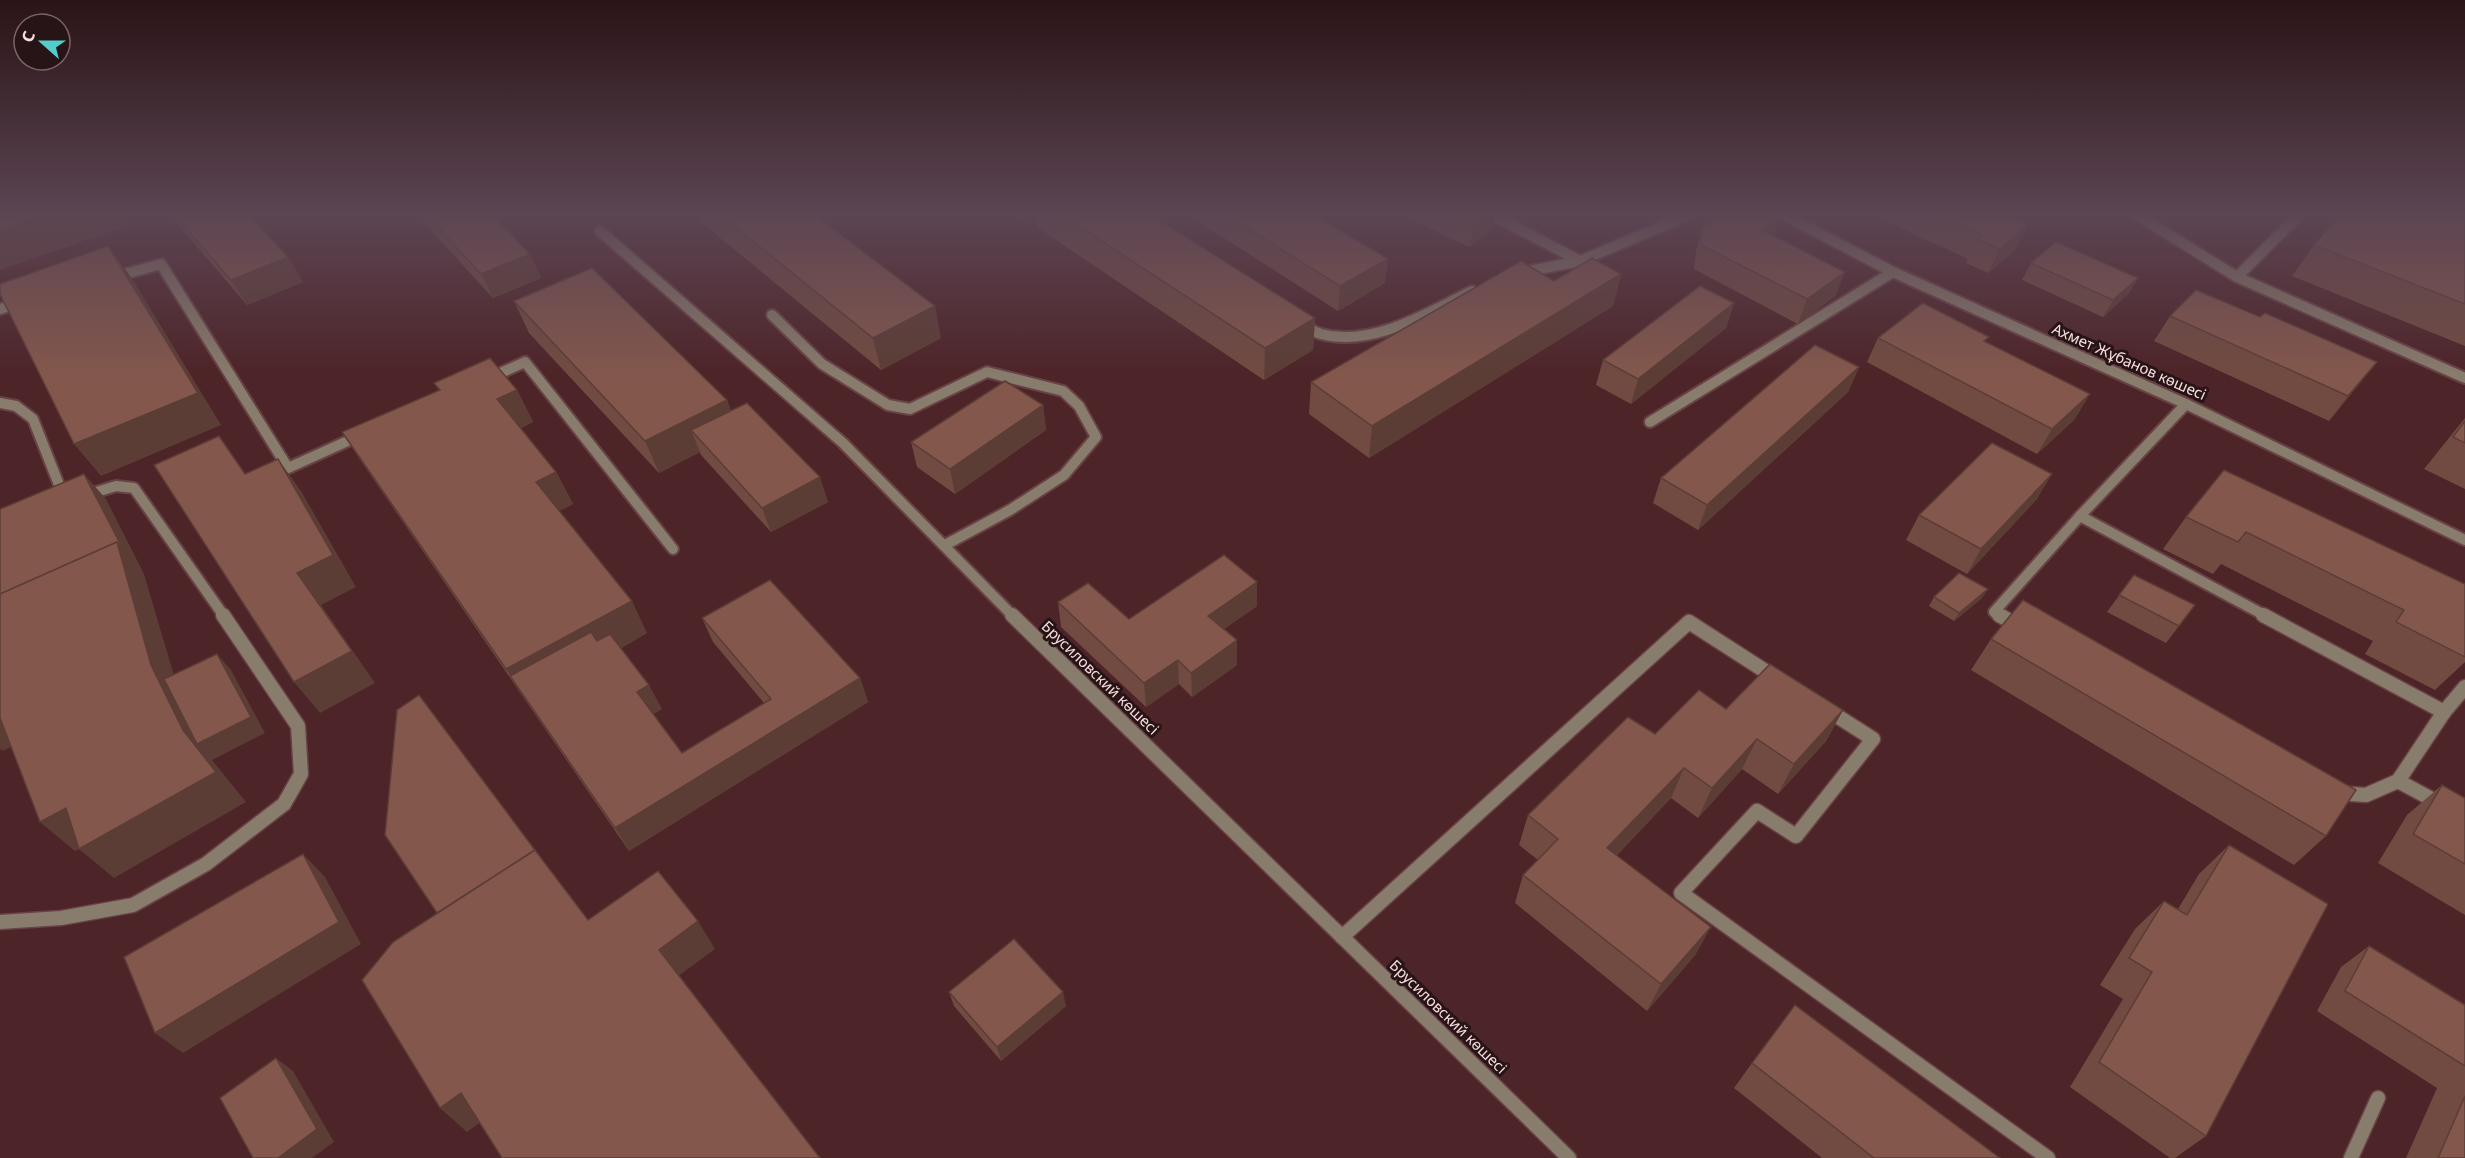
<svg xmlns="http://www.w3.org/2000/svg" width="2465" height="1158" viewBox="0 0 2465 1158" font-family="'Noto Sans',sans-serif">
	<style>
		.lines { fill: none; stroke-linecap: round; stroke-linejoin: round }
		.service-far1-casing { stroke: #694245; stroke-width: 14 }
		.service-casing { stroke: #694245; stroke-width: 17 }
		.minor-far1-casing { stroke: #694245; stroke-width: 14 }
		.minor-casing { stroke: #694245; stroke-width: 17 }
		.service-far1 { stroke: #887c6c; stroke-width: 10 }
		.service { stroke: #887c6c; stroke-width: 14 }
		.minor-far1 { stroke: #887c6c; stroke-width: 10 }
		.minor { stroke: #887c6c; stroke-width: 14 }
		.wall { fill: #714b41 }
		.shaded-wall { fill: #5c3d35 }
		.building { fill: #83574c; stroke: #5c3d35; stroke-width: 1.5 }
		.labels { text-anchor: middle; stroke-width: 6; stroke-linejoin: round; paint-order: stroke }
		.street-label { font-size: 15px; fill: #fadedf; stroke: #271416 }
	</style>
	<rect width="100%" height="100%" fill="#4d2428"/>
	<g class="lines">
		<g class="service-far1-casing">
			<g id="service-far1">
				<path d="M1489,213L1580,261"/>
				<path d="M2134,213L2237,277L2465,378"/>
				<path d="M1519,273L1580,261L1693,213"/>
				<path d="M114,277L161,264L288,468L361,435"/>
				<path d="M2237,277L2301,213"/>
				<path d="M0,309L22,302"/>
				<path d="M772,315L822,364L888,405L910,409L987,372L1063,391L1079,406L1096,437L1064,475L1010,510L945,545"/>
				<path d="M1300,324C1307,327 1314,332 1321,334C1373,348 1428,312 1472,291"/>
				<path d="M487,379L525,362L673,549"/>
				<path d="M0,403L16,406L33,419L65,500"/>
				<path d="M2186,404L2080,516L2266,616"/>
				<path d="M1650,422L1893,272"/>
				<path d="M83,496L116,486L134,488L224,616"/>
				<path d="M2001,616L1994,612L2080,516"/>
			</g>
		</g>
		<g class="service-casing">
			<g id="service">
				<path d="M1999,615L2019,626"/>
				<path d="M2263,615L2444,712L2465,687"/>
				<path d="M1826,709L1873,739L1796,836L1757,811L1681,893L2048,1158"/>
				<path d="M2398,781L2465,817"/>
				<path d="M2336,793L2366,795L2398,781L2444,712"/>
				<path d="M0,922L61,918L133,905L206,864L284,804L301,774L298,726L223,615"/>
				<path d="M1342,937L1689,622L1776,678"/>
				<path d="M2351,1158L2378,1098"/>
			</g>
		</g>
		<g class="minor-far1-casing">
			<g id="minor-far1">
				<path d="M1780,213L1893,272L2186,404L2465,540"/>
				<path d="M600,231L843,443L1013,616"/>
			</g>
		</g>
		<g class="minor-casing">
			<path id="minor" d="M1012,615L1569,1158"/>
		</g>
		<use href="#service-far1" class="service-far1"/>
		<use href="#service" class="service"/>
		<use href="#minor-far1" class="minor-far1"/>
		<use href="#minor" class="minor"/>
	</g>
	<g class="wall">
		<path d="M168,213H247L288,257L303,282L247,305Z"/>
		<path d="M415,213H490L530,254L541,278L493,298Z"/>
		<path d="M690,213H812L941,338L881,370Z"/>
		<path d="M1010,213H1147L1315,318L1313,350L1264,380L1038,228L1036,217L1025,223Z"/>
		<path d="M1185,213H1311L1388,259L1385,283L1338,311Z"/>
		<path d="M1396,213H1495L1493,229L1470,247Z"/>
		<path d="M1868,213H1999L2015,250L1988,273L1966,263L1968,259Z"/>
		<path d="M2465,213V346L2292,276L2314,245Z"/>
		<path d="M1780,218L1774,236L1845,272L1835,296L1798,324L1694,269L1696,251L1703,226Z"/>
		<path d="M2031,263L2138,278L2128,294L2103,317L2022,280Z"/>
		<path d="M1621,274L1613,306L1369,458L1309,414L1311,382L1554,281Z"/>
		<path d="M514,301L727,400L731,411L828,502L771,532L701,455L700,452L659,473L529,333Z"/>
		<path d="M1734,303L1726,328L1631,404L1596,385L1603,360Z"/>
		<path d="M2170,316L2260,317L2377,362L2329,421L2154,341Z"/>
		<path d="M1878,338L1986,343L2075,419L2037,454L1867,362Z"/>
		<path d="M1859,367L1848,392L1698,530L1653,503L1661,478Z"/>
		<path d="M434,383L517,390L533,422L521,428L556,472L573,504L559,511L647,633L621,648L662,709L653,714L682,753L764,703L713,642L702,618L860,678L868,702L629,851L363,464L342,432L439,390Z"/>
		<path d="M1043,405L1046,430L955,494L917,467L911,442Z"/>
		<path d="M2465,418V489L2424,469Z"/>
		<path d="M2037,499L1967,574L1906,540L1919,515Z"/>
		<path d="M2186,517L2465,584V662L2435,690L2365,654L2373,641L2221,564L2213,574L2163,549Z"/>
		<path d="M2134,575L2179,626L2166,643L2107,612Z"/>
		<path d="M1257,582V606L1224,629L1237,640V665L1192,697L1179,684L1146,707L1061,627L1058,602L1129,619Z"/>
		<path d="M1934,597L1982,598L1954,621L1929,606Z"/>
		<path d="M1991,639L2326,836L2294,865L1971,670Z"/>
		<path d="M1843,710L1826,741L1778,794L1742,769L1698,818L1671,798L1617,855L1696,954L1647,1011L1515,903L1523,875L1538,860L1519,845L1528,815L1655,734Z"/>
		<path d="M2442,785L2465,798V915L2378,863L2407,815Z"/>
		<path d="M2229,845L2206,1136L2175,1158H2170L2070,1087L2123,999L2100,985L2135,929L2164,901L2178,909L2199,874Z"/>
		<path d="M2369,946L2465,1005V1158H2406L2437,1088L2317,1011L2341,967Z"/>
		<path d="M949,992L1066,1006L1001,1061L954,1006Z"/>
		<path d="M1752,1063L2000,1158H1822L1734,1088Z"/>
	</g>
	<g class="shaded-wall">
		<path d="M51,213H124L131,225L0,270V230Z"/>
		<path d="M1023,213H1036V217L1025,223Z"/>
		<path d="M1486,213H1495L1493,229L1470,247L1473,223Z"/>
		<path d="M1780,218L1772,242L1762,230Z"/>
		<path d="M2028,225L2015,250L1988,273L2000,249Z"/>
		<path d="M108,246L131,277L221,425L101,476L74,444Z"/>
		<path d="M530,254L541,278L493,298L481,274Z"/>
		<path d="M288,257L303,282L247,305L231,280Z"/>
		<path d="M1388,259L1385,283L1338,311L1340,286Z"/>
		<path d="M1845,272L1835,296L1798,324L1807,299Z"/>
		<path d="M1621,274L1613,306L1369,458L1372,426Z"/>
		<path d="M2138,278L2128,294L2103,317L2113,300Z"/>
		<path d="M1734,303L1726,328L1631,404L1638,379Z"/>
		<path d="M935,306L941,338L881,370L873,338Z"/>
		<path d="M1315,318L1313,350L1264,380L1265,348Z"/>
		<path d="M2377,362L2357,387L2329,421L2348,396Z"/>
		<path d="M1859,367L1848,392L1698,530L1707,505Z"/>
		<path d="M517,390L533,422L514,431L497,399Z"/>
		<path d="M2090,394L2075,419L2037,454L2052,429Z"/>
		<path d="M727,400L739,433L691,430L700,452L659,473L645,441Z"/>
		<path d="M1043,405L1046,430L955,494L950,469Z"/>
		<path d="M278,459L301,491L356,587L321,605L375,683L320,713L294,682L297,573Z"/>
		<path d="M556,472L573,504L553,514L536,482Z"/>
		<path d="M84,474L106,499L144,574L180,696L217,654L231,670L265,733L212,760L246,802L114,878L79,849L82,848L75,851L40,822L183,730L151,665Z"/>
		<path d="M2052,474L2037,499L1967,574L1981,549Z"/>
		<path d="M820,477L828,502L771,532L762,508Z"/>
		<path d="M1257,582V606L1208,640V616Z"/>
		<path d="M1988,589L1982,598L1954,621L1959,613Z"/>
		<path d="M632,601L647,633L527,700L506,669Z"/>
		<path d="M1237,640V665L1192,697L1191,673Z"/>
		<path d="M1178,660L1179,684L1146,707L1144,683Z"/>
		<path d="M860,678L868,702L629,851L615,828Z"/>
		<path d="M649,685L662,709L649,716L637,692Z"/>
		<path d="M0,710L30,737L3,751L0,749Z"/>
		<path d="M1843,710L1826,741L1778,794L1794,764Z"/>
		<path d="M1757,739L1742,769L1698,818L1712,788Z"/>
		<path d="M1684,768L1671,798L1596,876L1607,848Z"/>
		<path d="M303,854L325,877L361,944L183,1053L155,1033Z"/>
		<path d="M698,921L715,949L677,977L659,950Z"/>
		<path d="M1711,927L1696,954L1647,1011L1661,984Z"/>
		<path d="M1063,992L1066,1006L1001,1061L997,1047Z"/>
		<path d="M276,1058L293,1071L334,1142L312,1158H278Z"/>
		<path d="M461,1093L488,1117L467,1132L440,1108Z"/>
	</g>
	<g class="building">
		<path d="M0,213H51L0,230Z"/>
		<path d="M173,213H247L288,257L231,280Z"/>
		<path d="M425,213H490L530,254L481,274Z"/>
		<path d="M718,213H812L935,306L873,338Z"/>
		<path d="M1059,213H1147L1315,318L1265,348Z"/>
		<path d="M1223,213H1311L1388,259L1340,286Z"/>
		<path d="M1452,213H1486L1473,223Z"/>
		<path d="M1724,213H1770L1780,218L1762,230L1845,272L1807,299L1701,245L1703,226Z"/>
		<path d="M1932,213H1999L2028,225L2000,249L1978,239L1982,235Z"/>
		<path d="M2342,213H2465V304L2314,245Z"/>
		<path d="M2056,242L2138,278L2113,300L2031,263Z"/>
		<path d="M108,246L198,393L74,444L0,294V284Z"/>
		<path d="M1592,258L1621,274L1372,426L1311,382L1521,261L1554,281Z"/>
		<path d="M592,268L727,400L645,441L514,301Z"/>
		<path d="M1700,286L1734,303L1638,379L1603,360Z"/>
		<path d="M2196,290L2260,317L2265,313L2377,362L2348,396L2170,316Z"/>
		<path d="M1923,303L1989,337L1984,341L2090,394L2052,429L1878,338Z"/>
		<path d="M1815,345L1859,367L1707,505L1661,478Z"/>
		<path d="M490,358L517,390L497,399L556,472L536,482L632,601L506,669L342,432L440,390L434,383Z"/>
		<path d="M1005,381L1043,405L950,469L911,442Z"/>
		<path d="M747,403L820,477L762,508L691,430Z"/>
		<path d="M2465,421V443L2453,437Z"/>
		<path d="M219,436L245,474L278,459L333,555L297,573L352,651L294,682L154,465Z"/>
		<path d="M1992,443L2052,474L1981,549L1919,515Z"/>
		<path d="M2224,470L2465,584V657L2396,622L2404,610L2246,532L2238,542L2186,517Z"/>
		<path d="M84,474L123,549L117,542L0,594V509Z"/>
		<path d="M117,542L151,665L183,730L216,772L79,849L66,808L40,822L0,718V594Z"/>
		<path d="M1224,555L1257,582L1208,616L1237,640L1191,673L1178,660L1144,683L1058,602L1088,583L1129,619Z"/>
		<path d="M1959,573L1988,589L1959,613L1934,597Z"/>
		<path d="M2134,575L2195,605L2179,626L2119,595Z"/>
		<path d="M770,580L860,678L615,828L510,676L591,632L597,641L610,634L649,685L637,692L682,753L771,699L702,618Z"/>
		<path d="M2023,600L2356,790L2326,836L1991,639Z"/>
		<path d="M217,654L251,717L197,744L164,679Z"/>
		<path d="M1770,664L1843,710L1794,764L1757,739L1712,788L1684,768L1607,848L1711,927L1661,984L1523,875L1558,839L1528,815L1628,717L1655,734L1699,690L1726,709Z"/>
		<path d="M419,695L535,850L437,913L385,835L397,710Z"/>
		<path d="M2442,785L2465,798V864L2413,834Z"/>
		<path d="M2229,845L2328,904L2206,1136L2099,1062L2152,972L2129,958L2164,901L2187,915Z"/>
		<path d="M535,850L588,920L658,871L698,921L659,950L820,1158H502L461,1093L440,1108L362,980L393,942Z"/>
		<path d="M303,854L339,922L155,1033L124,957Z"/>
		<path d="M1014,939L1063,992L997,1047L949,992Z"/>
		<path d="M2369,946L2465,1005V1066L2345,991Z"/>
		<path d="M1795,1005L2000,1158H1874L1752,1063Z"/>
		<path d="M276,1058L317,1129L278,1158H253L220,1098Z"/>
		<path d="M2465,1096V1158H2438Z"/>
	</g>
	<linearGradient id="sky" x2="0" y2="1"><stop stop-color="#2a1416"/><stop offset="0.57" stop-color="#5c4553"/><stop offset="1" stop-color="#5c4553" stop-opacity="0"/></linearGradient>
	<rect width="2465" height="375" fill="url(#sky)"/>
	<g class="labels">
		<g class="street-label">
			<text transform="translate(2129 362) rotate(24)" y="5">Ахмет Жұбанов көшесі</text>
			<text transform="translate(1100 678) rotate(44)" y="5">Брусиловский көшесі</text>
			<text transform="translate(1448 1017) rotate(44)" y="5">Брусиловский көшесі</text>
		</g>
	</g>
	<g transform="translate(42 42) rotate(291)"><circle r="28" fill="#271416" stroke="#7b6566" stroke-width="1.5"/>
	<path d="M0-4.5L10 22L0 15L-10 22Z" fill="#52cdcc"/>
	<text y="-9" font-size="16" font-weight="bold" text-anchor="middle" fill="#fadedf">С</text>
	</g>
</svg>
